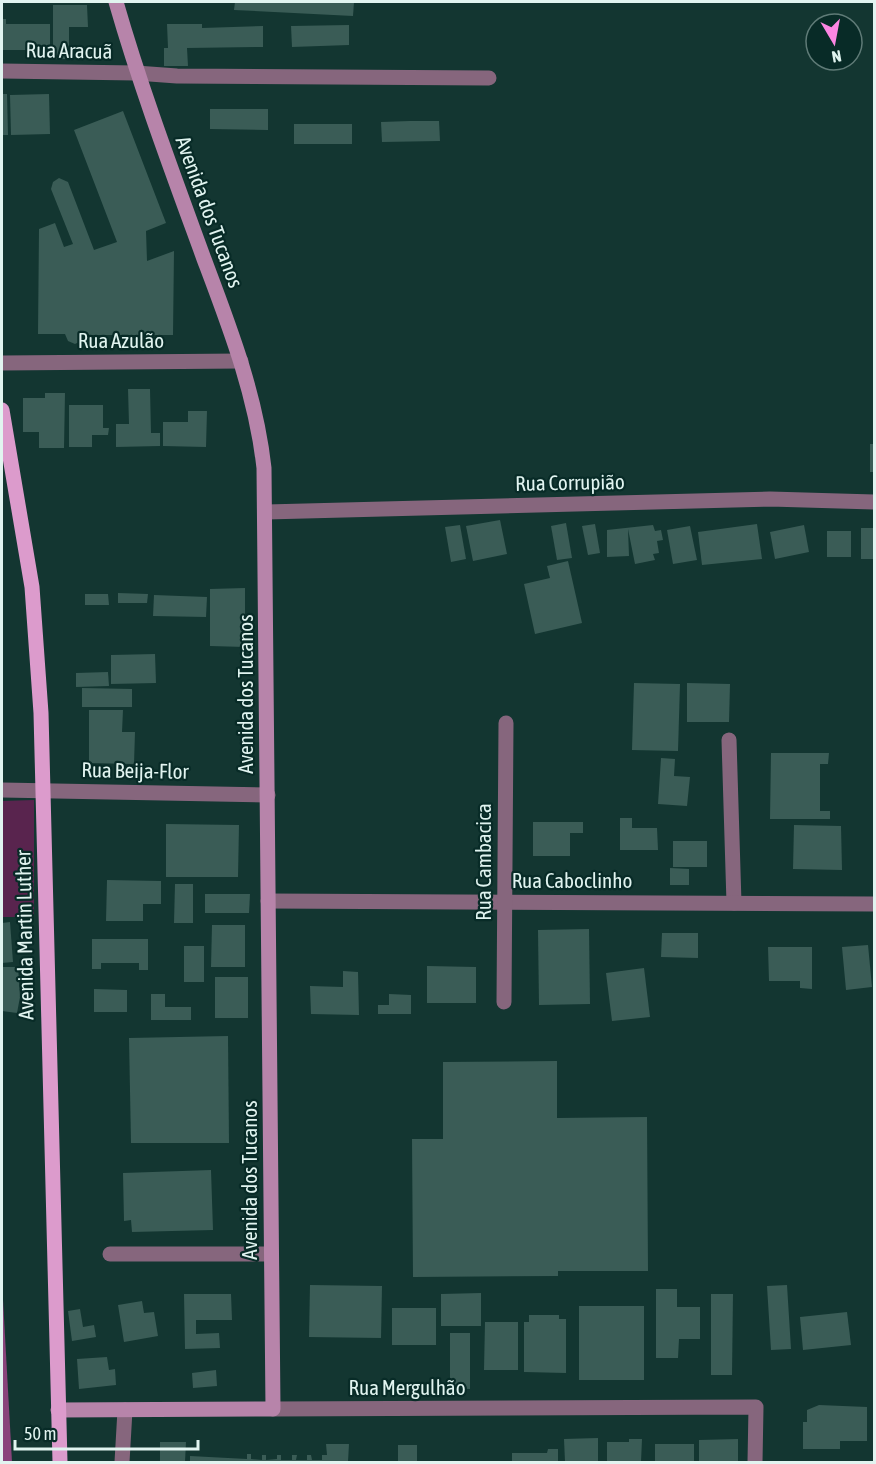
<svg xmlns="http://www.w3.org/2000/svg" width="876" height="1464" viewBox="0 0 876 1464" font-family="'Asap Condensed',sans-serif">
	<style>
		.green { fill: #59244e }
		.forest { fill: #89447b }
		.building { fill: #3a5c56 }
		.lines { fill: none; stroke-linecap: round; stroke-linejoin: round }
		.street { stroke: #86667d; stroke-width: 15 }
		.secondary { stroke: #b784aa; stroke-width: 15 }
		.primary { stroke: #dc9bcc; stroke-width: 15 }
		.labels { text-anchor: middle; stroke-width: 4.5; stroke-linejoin: round; paint-order: stroke }
		.street-label { font-size: 21px; fill: #e1f4f0; stroke: #082b27 }
	</style>
	<rect width="100%" height="100%" fill="#133631"/>
	<path class="green" d="M34,800V917H2V801Z"/>
	<path class="forest" d="M2,1282L12,1462H2Z"/>
	<g class="building">
		<path d="M235,2H354L353,16L234,10Z"/>
		<path d="M53,5H87L88,27H69V59H53Z"/>
		<path d="M2,19H6V24H50V50H2Z"/>
		<path d="M167,24H202V28L263,26V47L187,48L188,66H164V48H168Z"/>
		<path d="M349,25V45L292,47L291,26Z"/>
		<path d="M2,94H7L8,135H2Z"/>
		<path d="M49,94L50,134L11,135L10,95Z"/>
		<path d="M210,109H268V130L210,129Z"/>
		<path d="M123,111L166,223L146,231L147,261L174,251L173,335H85L81,341L75,344L68,341L65,334H38L39,229L55,223L64,247L73,244L51,189L53,182L59,178L68,182L94,250L117,242L74,130Z"/>
		<path d="M410,121H439L440,141L382,142L381,122Z"/>
		<rect x="294" y="124" width="58" height="20"/>
		<path d="M128,389H150L151,433H160V446L116,447V424H129Z"/>
		<path d="M45,393H65L64,448H39V432H23V398H45Z"/>
		<path d="M69,405H103V428H109L108,435H92V447H69Z"/>
		<path d="M188,411H207L206,447L163,446V422H188Z"/>
		<rect x="870" y="444" width="4" height="28"/>
		<path d="M500,520L507,554L473,561L466,526Z"/>
		<path d="M566,523L572,558L557,560L551,526Z"/>
		<path d="M595,524L600,553L588,555L582,526Z"/>
		<path d="M757,524L762,559L702,565L698,532Z"/>
		<path d="M460,525L466,559L451,562L445,527Z"/>
		<path d="M653,525L655,531L661,530L663,540L657,541L659,553L653,554L655,560L635,564L628,529L629,556L607,557V530Z"/>
		<path d="M804,525L809,552L775,559L770,532Z"/>
		<path d="M690,526L697,560L673,564L667,530Z"/>
		<rect x="861" y="528" width="13" height="31"/>
		<rect x="827" y="531" width="24" height="26"/>
		<path d="M568,561L582,623L535,634L524,584L550,578L547,566Z"/>
		<path d="M245,588V647L210,646V589Z"/>
		<path d="M118,593L148,594L147,603H118Z"/>
		<path d="M85,594H108L109,605H85Z"/>
		<path d="M154,595L207,597L206,617L153,616Z"/>
		<path d="M155,654L156,683L111,684V655Z"/>
		<path d="M108,672L109,686L76,687V673Z"/>
		<path d="M634,683L680,684L678,751L632,750Z"/>
		<path d="M687,683L730,684L729,722H687Z"/>
		<path d="M82,688L132,689V707H82Z"/>
		<path d="M89,710H123L122,732H135L134,764L89,763Z"/>
		<path d="M771,753H829L828,764H820V811H830V819H770Z"/>
		<path d="M661,758L675,759L674,776L690,777L687,806L658,804Z"/>
		<path d="M620,818H632V828H657L658,850H620Z"/>
		<path d="M533,822H583V833H570V856H533Z"/>
		<path d="M166,824L239,825L238,877H166Z"/>
		<path d="M794,825L841,826L842,870L793,869Z"/>
		<rect x="673" y="841" width="34" height="26"/>
		<path d="M670,868L689,869V885H670Z"/>
		<path d="M107,880L161,881V904H143V921H106Z"/>
		<path d="M175,884H193V923H174Z"/>
		<path d="M205,894H250L249,913H205Z"/>
		<path d="M10,922L13,962L2,963V923Z"/>
		<path d="M212,925H245V967H211Z"/>
		<path d="M589,929L590,1004L539,1005L538,930Z"/>
		<path d="M662,933H698V958L661,957Z"/>
		<path d="M92,939H148V970H139V963H101V969H92Z"/>
		<path d="M868,945L872,987L846,990L842,947Z"/>
		<rect x="184" y="946" width="20" height="36"/>
		<path d="M768,947H812V989L800,988V981H769Z"/>
		<path d="M427,966L476,967V1003H427Z"/>
		<path d="M2,967H18L20,997L17,1013L2,1011Z"/>
		<path d="M644,968L650,1017L612,1021L606,973Z"/>
		<path d="M343,971L358,972L359,1015L311,1014L310,986L343,987Z"/>
		<rect x="215" y="977" width="33" height="41"/>
		<path d="M94,989L127,990V1012H94Z"/>
		<path d="M151,994H165V1007H191V1020H151Z"/>
		<path d="M389,994L411,995V1014H378V1005H389Z"/>
		<path d="M228,1036L229,1143H131L129,1038Z"/>
		<path d="M557,1061V1118L647,1117L648,1271H558V1276L413,1277L412,1139H443V1062Z"/>
		<path d="M211,1170L213,1230L132,1232L131,1220L124,1221L123,1173Z"/>
		<path d="M310,1285L382,1286L381,1338L309,1337Z"/>
		<path d="M787,1285L791,1349L771,1350L767,1286Z"/>
		<path d="M656,1289H677V1307H700V1339H679L678,1358H656Z"/>
		<path d="M481,1293V1326H441V1294Z"/>
		<path d="M184,1294H231L232,1320H196V1334L219,1333L220,1348L185,1349Z"/>
		<path d="M711,1294H733L732,1375H711Z"/>
		<path d="M142,1301L144,1313L154,1312L158,1336L124,1342L118,1305Z"/>
		<rect x="579" y="1306" width="65" height="74"/>
		<rect x="392" y="1308" width="44" height="37"/>
		<path d="M80,1309L83,1327L94,1325L96,1337L72,1341L68,1311Z"/>
		<path d="M847,1312L851,1345L803,1350L800,1317Z"/>
		<path d="M529,1315H559V1319H566V1373L524,1372V1322H529Z"/>
		<path d="M485,1322H518V1370H484Z"/>
		<path d="M450,1333H470V1389L450,1388Z"/>
		<path d="M107,1357L109,1370L115,1369L116,1385L79,1389L77,1359Z"/>
		<path d="M216,1370L217,1386L193,1388L192,1373Z"/>
		<path d="M819,1405L867,1407V1441H840V1449H803V1422H807V1410Z"/>
		<path d="M598,1438V1462H565L564,1439Z"/>
		<path d="M629,1439H642L641,1462H607V1442H629Z"/>
		<path d="M738,1439V1462H699V1440Z"/>
		<path d="M160,1442H186L185,1462H160Z"/>
		<path d="M326,1444H349L348,1462H190V1456L247,1459V1454H251V1459L262,1460V1455H266V1460L277,1459V1455H281V1460H292V1455H297L296,1460H307V1455H311L312,1460H322V1455H327Z"/>
		<rect x="655" y="1444" width="39" height="18"/>
		<rect x="398" y="1445" width="19" height="17"/>
		<path d="M548,1449H558V1462H512V1453H547Z"/>
	</g>
	<g class="lines">
		<g class="street">
			<path d="M2,71L136,73L177,76L489,78"/>
			<path d="M2,363L241,361"/>
			<path d="M266,512L770,499L874,502"/>
			<path d="M729,740L734,903"/>
			<path d="M2,790L268,795"/>
			<path d="M268,901L874,904"/>
			<path d="M504,1002L506,723"/>
			<path d="M110,1254H271"/>
			<path d="M273,1409L756,1407L755,1462"/>
			<path d="M122,1462L125,1410"/>
		</g>
		<path class="secondary" d="M58,1410L273,1409L264,468C256,395 230,328 204,259C173,174 141,89 116,2"/>
		<path class="primary" d="M2,410L32,587L41,713L60,1462"/>
	</g>
	<g class="labels">
		<g class="street-label">
			<text transform="translate(69 51) rotate(1)" y="7">Rua Aracuã</text>
			<text transform="translate(209 212) rotate(70)" y="7">Avenida dos Tucanos</text>
			<text x="121" y="348">Rua Azulão</text>
			<text transform="translate(570 483) rotate(-1)" y="7">Rua Corrupião</text>
			<text transform="translate(246 694) rotate(-90)" y="7">Avenida dos Tucanos</text>
			<text transform="translate(135 771) rotate(1)" y="7">Rua Beija-Flor</text>
			<text transform="translate(484 862) rotate(-90)" y="7">Rua Cambacica</text>
			<text x="572" y="888">Rua Caboclinho</text>
			<text transform="translate(25 935) rotate(-91)" y="7">Avenida Martin Luther</text>
			<text transform="translate(250 1180) rotate(-90)" y="7">Avenida dos Tucanos</text>
			<text x="407" y="1395">Rua Mergulhão</text>
		</g>
	</g>
	<rect width="876" height="1464" fill="none" stroke="#e1f4f0" stroke-width="6"/>
	<g transform="translate(834 42) rotate(170)"><circle r="28" fill="#082b27" stroke="#5f7b77" stroke-width="1.5"/>
	<path d="M0-4.5L10 22L0 15L-10 22Z" fill="#fc86e3"/>
	<text y="-9" font-size="16" font-weight="bold" text-anchor="middle" fill="#e1f4f0">N</text>
	</g>
	<path d="M15 1440v9h183v-9" fill="none" stroke="#e1f4f0" stroke-width="3"/>
	<text x="24" y="1440" font-size="18" fill="#e1f4f0" stroke="#082b27" stroke-width="4.5" paint-order="stroke">50 m</text>
</svg>
